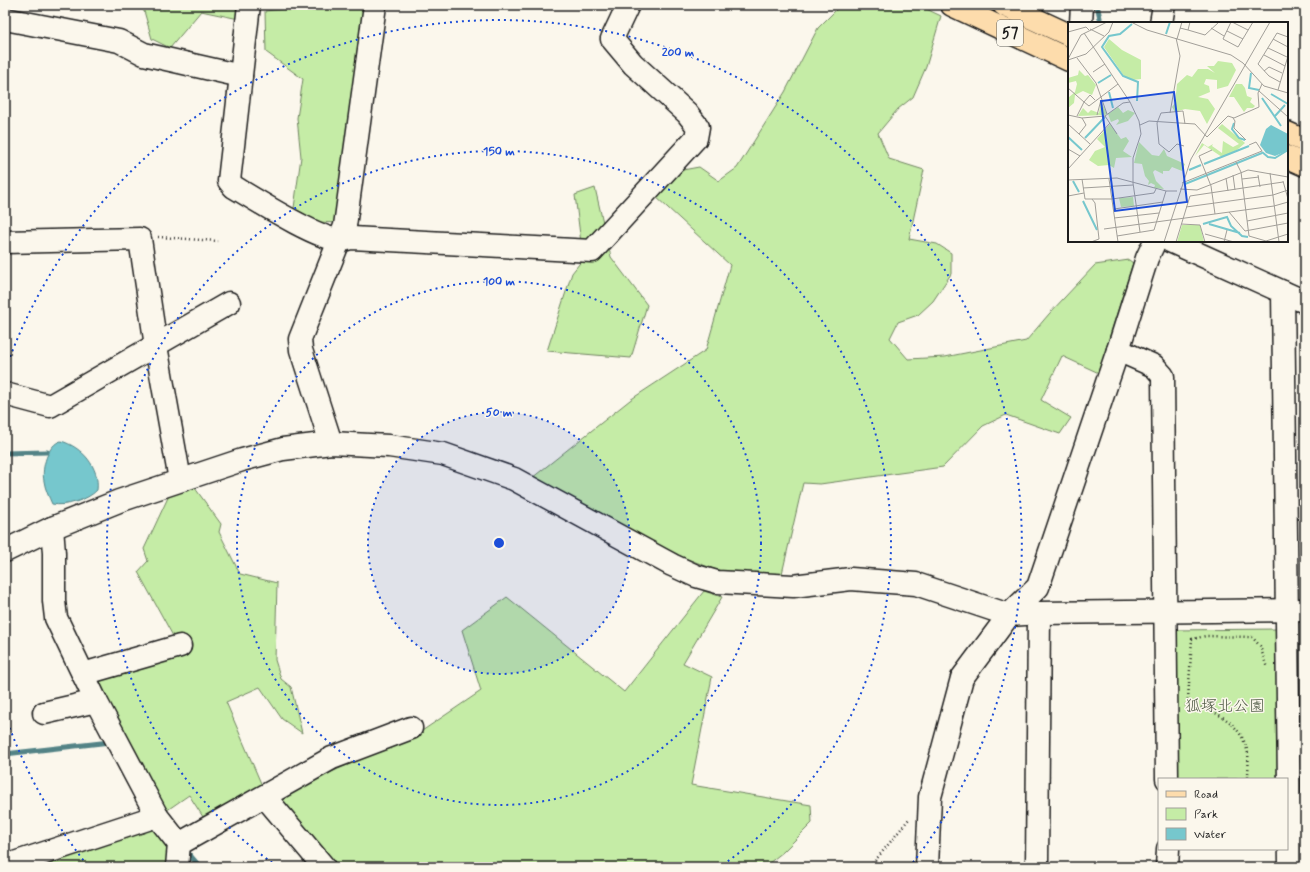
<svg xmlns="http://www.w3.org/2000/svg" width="1310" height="872" viewBox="0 0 1310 872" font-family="Mynerve,'Klee One',sans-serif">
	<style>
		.green { fill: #c5eca6; stroke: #708461 }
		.water { fill: #76c7cd; stroke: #528386 }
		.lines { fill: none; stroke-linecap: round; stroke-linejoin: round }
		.stream { stroke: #528386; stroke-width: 5 }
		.minor-casing { stroke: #1c1c1c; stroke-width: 25 }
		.major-casing { stroke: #1c1c1c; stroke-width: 25 }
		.path { stroke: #1c1c1c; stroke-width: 2.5; stroke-dasharray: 1 3; stroke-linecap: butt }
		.minor { stroke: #fbf7ec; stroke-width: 22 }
		.major { stroke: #fddcac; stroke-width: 22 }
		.ring { fill: none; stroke: #1d4ed8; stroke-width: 2; stroke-dasharray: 2 4 }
		.labels { text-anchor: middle; stroke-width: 3; stroke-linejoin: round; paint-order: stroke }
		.shield { fill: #fbf7ec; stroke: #5f5e5a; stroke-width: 1 }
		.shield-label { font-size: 15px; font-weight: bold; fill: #1c1c1c }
		.park-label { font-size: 16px; fill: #4f5a45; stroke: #fbf7ec }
		.inset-river { fill: none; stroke: #76c7cd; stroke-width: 2 }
		.inset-road { fill: none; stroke: #a29f99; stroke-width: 1 }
		.view { fill: #1d4ed8; fill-opacity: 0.15; stroke: #1d4ed8; stroke-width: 2 }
		.inset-edge { fill: none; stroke: #1c1c1c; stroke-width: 2 }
		.centre { fill: #1d4ed8; stroke: #fbf7ec; stroke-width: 2 }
		.ring-label { font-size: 12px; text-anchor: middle; font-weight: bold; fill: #1d4ed8; stroke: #fbf7ec; stroke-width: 3; stroke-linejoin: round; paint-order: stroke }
	</style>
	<rect width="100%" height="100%" fill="#fbf7ec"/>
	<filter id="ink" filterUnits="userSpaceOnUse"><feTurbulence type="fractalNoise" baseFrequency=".025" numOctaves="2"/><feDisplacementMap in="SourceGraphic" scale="8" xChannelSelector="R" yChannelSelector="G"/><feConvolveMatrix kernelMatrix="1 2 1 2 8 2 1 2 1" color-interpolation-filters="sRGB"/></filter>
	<g filter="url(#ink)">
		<g class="green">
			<path d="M137,5H239V19L201,11L170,48L152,39L144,11Z"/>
			<path d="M318,5H369L336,223L319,222L294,208L301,157L297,118L303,79L266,52L265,11L296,8L314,11Z"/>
			<path d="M841,5H918L941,16L926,67L913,97L898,109L878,133L889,159L924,170L909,239L937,244L951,253V274L933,301L918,315L898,322L890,338L908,359L945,357L1026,341L1049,314L1095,265L1129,260L1133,263L1110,335L1101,374L1062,356L1041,400L1071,418L1060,434L1006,415L983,426L943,467L820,484L803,483L781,578L732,576L685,558L613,523L532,478L630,400L706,350L730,265L655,196L672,172L699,167L719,181L737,168L785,92L818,28Z"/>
			<path d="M595,188L611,257L647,305L631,358L547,351L572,273L583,259L575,195Z"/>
			<path d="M192,484L221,524L219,532L240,574L277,583L275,660L281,679L291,687L302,733L282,719L260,687L226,702L263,788L205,820L189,795L163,813L95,677L173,636L138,572L148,561L144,549L172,489Z"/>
			<path d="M704,591L722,597L683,663L712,677L691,785L811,805L812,823L783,852L764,867H332L279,805L281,794L416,735L481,691L462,630L507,597L624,692Z"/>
			<path d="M1280,629L1277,779H1172L1171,630Z"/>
			<path d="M156,823L173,849L171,867H20Z"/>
		</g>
		<path class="water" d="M61,441C82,447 100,467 97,490C88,500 65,507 52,504C49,497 45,489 44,481C41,468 48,444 61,441Z"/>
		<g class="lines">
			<g class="stream">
				<path d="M1097,5L1100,18"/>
				<path d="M5,453L47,452"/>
				<path d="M5,754L110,742"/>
				<path d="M188,853L200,867"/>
			</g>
			<g class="minor-casing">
				<g id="minor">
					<path d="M249,5L229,181L234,187C256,200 317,239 340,240C343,241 348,238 352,238L592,251L696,138L698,127L687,113L633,64L612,39L628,5"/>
					<path d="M5,19L119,41L144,54L241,76"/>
					<path d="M1081,23L1082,5"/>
					<path d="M1161,23L1164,5"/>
					<path d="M1170,241L1305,302"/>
					<path d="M5,242L140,239L156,346L180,480"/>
					<path d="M1283,292L1290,867"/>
					<path d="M1118,350L1154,366L1163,376L1167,779"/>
					<path d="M5,394L50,406L229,303"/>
					<path d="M331,443L301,350L300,339L345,226L375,5"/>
					<path d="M52,528L54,553V601L56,618L96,701L157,816L179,844L177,867"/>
					<path d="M5,551L52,528L119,501L242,460L283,449L331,443L389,446L443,454L514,479L672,565L696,576L717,582L793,586L851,579L916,584L1009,615L1039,613L1305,610"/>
					<path d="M83,674L180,646"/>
					<path d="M44,713L96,701"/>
					<path d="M265,797L324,867"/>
					<path d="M179,844L332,758L411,728"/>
					<path d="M5,866L157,816"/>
					<path d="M927,867L930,797L962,678L1009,615L1038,587L1118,350L1147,258L1155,241"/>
					<path d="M1037,867L1039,613"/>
					<path d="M1167,867L1168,849"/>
				</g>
			</g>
			<g class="major-casing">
				<g id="major">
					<path d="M952,5L1069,60"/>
					<path d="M1004,5L1069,35"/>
					<path d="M1287,133L1305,141"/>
					<path d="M1287,157L1305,165"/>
				</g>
			</g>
			<g class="path">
				<path d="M158,237L218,241"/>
				<path d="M1188,699L1192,639L1206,636L1252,637L1260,646L1267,668"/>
				<path d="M1185,705C1215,708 1242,723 1248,754C1249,762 1248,771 1248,779"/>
				<path d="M870,867L909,819"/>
			</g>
			<use href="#minor" class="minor"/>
			<use href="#major" class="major"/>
		</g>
	</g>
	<circle cx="499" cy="543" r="131" fill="#1d4ed8" fill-opacity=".12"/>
	<g class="ring">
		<circle cx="499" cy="543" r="131"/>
		<circle cx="499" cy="543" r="262"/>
		<path d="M277 866A392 392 0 1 1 721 866"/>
		<path d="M87 865A523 523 0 0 1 6 718M6 368A523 523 0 1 1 911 865"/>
	</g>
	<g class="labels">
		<rect class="shield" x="997" y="20" width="26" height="26" rx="3"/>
		<g class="shield-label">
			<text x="1010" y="38">57</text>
		</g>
		<g class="park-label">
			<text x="1225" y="711">狐塚北公園</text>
		</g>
	</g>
	<g transform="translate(1068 22)">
		<rect width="220" height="220" fill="#fbf7ec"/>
		<path d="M41,17L54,28L73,38V57L64,58L56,54L36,25ZM150,39L164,41L168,48L160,64L149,67V58L138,57L136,62L141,64L142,70L130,75L140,77L147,87L139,102L132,89L117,87L107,90L104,85L107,81L109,62L119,53L124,55L130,47H140L147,51L139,44H146ZM11,48L17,54L20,53L28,63L24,73L15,69L7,73L6,81L0,86V76L7,70L9,62L8,59L0,61V56L10,53ZM168,62H174L177,66L179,74L184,76L182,80L187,84L185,86H179L176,90L166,75H161ZM33,79L39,92L37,93L10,94L15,86L20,91L23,88L31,91ZM50,85L55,91L60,88L67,91L60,99L48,103L51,99L50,97L43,100L40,92ZM42,102L53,117L58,115L61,119L55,129L64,135L48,136L46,146L41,143L30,144L21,138L27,129L37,125L29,117ZM154,102L177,121L169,128L154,135L136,123L127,134L134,121L140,125L145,122L144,124L154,131L155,119L165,125L171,122L150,106ZM71,120L84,133L91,134L96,127L99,134L117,142L114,149L104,145L101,149H95V152L87,148L85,150L88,159L96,167L86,166L87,163L83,161L80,163L81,159L77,154L74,142L66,141ZM65,175L66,184L53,185L51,176ZM114,203H132L136,220H109Z" fill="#c5eca6"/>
		<path d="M203,103L220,112L219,129L207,134L198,131L192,123L198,107Z" fill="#76c7cd"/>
		<path class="inset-river" d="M64,2L52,12L41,14L34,25L55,54L70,60L69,79M98,12L102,0M183,51L181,66L191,68M30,61L43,53M41,70L45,86M203,72L220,82M194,76L213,104M207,94L217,83M166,101L164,107L171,116L177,118M0,115L14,128M17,116L37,95M194,130L200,135L207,136L220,128M136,142L181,124M121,148L133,143M5,159L11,170M117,162L194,131M15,179L29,208M135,202L159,195L163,204L174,214L180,215M141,202L172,211"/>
		<path class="inset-road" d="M63,0L79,8L163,33L175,41L196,64L220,71M163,0L155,17L170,25L185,0M164,0L180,8M112,6L120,8L122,0M143,6L156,14M22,7L36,14M120,8L137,13L151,0M159,9L175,17M0,10L18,5L21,8M16,11L62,80L71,99L73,112L65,136V161L72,210M109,17L114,0M205,17L220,25M200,26L219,35M196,33L217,44M9,36L28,61L39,92M0,37L13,13L39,0M0,38L18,32L41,10L45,0M196,49L201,45L214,51M25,50L37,42M212,60L201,54L190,42L209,11L220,15M0,66L16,80L9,94M210,68L220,34M191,69L220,95M27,78L22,73L16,80L21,84L50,62M102,91L112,34L108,16M0,93L14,96L37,94L55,81L62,80M29,93L33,78M37,94L49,112M165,96L167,99L166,106L178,118M0,102L22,122M72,103L81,99L127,102L139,115L160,94L166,96L191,85L190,71L194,62M11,112L18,103L14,96M116,124L109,122L101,130L91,122L89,101L93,91L115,89L117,102M0,127L12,134M144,128L131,134L143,164L147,192M168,140L173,150L181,214L198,219L220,212M0,147L42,101M202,151L211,220M165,153L167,168M190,153L192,165M158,156L160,169M14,157L17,177H44L86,171L88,167M41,157L50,220M174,157L191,155M0,158L49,156L98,169H109M215,159L220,177M114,161L194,129L188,120L181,123M15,166L65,163M112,167L129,168L180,148L220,155M0,174L16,171M122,174L215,160M118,185L205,173L220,168M46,187L95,180M161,190L177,209L220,201M46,196L91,191M179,199L220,191M113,202L132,203L137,220M36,207L206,184L220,180M137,212L166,220M49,214L86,208L98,169M23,220L31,217L27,181L24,177M96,220L123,137L202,0M108,220L122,174M156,220L159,208"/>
		<path class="view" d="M106,70L119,180L47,189L33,79Z"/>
		<rect width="220" height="220" class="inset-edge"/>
	</g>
	<circle cx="499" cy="543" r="6" class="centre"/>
	<g class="ring-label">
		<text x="678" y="56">200 m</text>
		<text x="499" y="155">150 m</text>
		<text x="499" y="285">100 m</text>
		<text x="499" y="416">50 m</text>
	</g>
	<rect width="1310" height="872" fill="none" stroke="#fbf7ec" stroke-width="20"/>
	<rect x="10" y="10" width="1290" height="852" fill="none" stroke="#1c1c1c" stroke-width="1.5" filter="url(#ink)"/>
	<rect x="1158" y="778" width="130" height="72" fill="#fbf7ec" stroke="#a29f99"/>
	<rect x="1166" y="791" width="20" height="6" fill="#fddcac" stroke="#a29f99"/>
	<text x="1194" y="798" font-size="12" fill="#1c1c1c">Road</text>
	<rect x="1166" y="808" width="20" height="12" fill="#c5eca6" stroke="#a29f99"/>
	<text x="1194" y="818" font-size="12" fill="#1c1c1c">Park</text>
	<rect x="1166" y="828" width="20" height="12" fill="#76c7cd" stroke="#a29f99"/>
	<text x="1194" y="838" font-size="12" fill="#1c1c1c">Water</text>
</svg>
